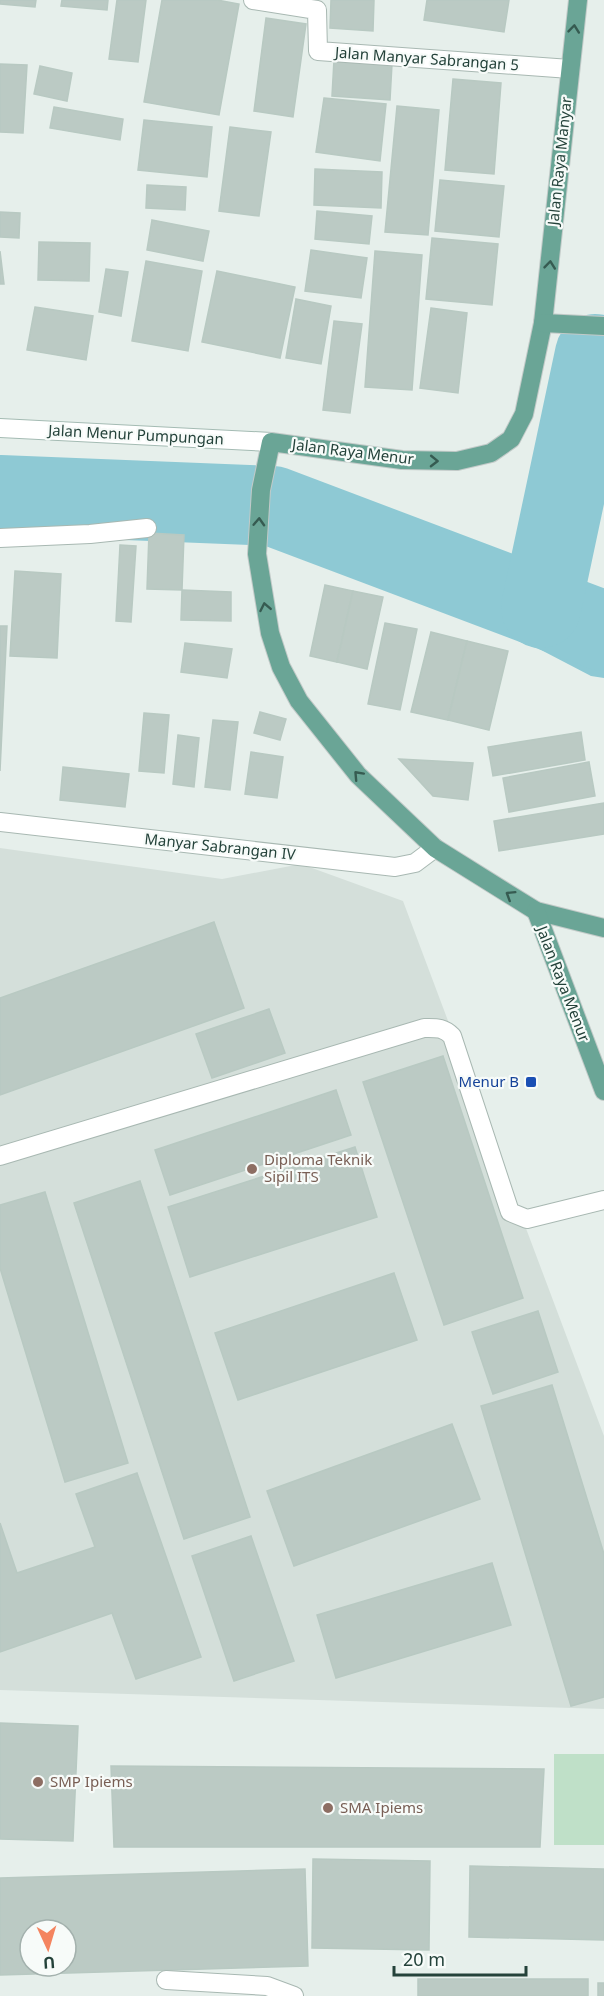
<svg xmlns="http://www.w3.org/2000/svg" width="604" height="1996" viewBox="0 0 604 1996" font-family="'Noto Sans',sans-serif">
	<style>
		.built { fill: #d4dfda }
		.green { fill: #bfe0c8 }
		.water { fill: #8ec9d4 }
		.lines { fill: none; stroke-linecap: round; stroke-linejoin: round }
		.river { stroke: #8ec9d4; stroke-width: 80 }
		.building { fill: #bbcac4; stroke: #b8c9c2; stroke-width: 1.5; fill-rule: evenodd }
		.lane-casing { stroke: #a8b8b2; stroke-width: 20 }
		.street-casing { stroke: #a8b8b2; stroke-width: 20 }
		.secondary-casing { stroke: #a4bbb3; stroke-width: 20 }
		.primary-casing { stroke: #c2cac8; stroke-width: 20 }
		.lane { stroke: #fff; stroke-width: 18 }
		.street { stroke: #fff; stroke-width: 18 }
		.secondary { stroke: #fff; stroke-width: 18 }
		.primary { stroke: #6aa596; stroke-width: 18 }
		.oneway { stroke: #365b51 }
		.transit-dot { fill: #1a4fb4; stroke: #f7fbf9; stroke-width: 2 }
		.education-dot { fill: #8d6e63; stroke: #f7fbf9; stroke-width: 2 }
		.labels { text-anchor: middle; stroke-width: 4.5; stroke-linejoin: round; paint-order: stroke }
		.street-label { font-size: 15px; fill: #24423a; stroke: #f7fbf9 }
		.transit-label { font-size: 15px; fill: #164399; stroke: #f7fbf9; text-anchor: end }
		.education-label { font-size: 15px; fill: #785e54; stroke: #f7fbf9; text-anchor: start }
	</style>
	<rect width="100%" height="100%" fill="#e6efeb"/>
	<path class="built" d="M0,848L222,879L301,864L403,901L604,1436V1709L0,1690Z"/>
	<rect class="green" x="554" y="1754" width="50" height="91"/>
	<path class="water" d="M313,492L407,520L604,589V678L591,676L489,623L293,551Z"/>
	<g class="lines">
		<g class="river">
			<path d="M0,495L273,506L604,631"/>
			<path d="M541,608L595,354"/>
		</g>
	</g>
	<g class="building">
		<path d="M0,0H36L35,7L0,4Z"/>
		<path d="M62,0H108L107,10L61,6Z"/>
		<path d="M117,0H146L138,62L109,59Z"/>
		<path d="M162,0H217L239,4L219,115L144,102Z"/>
		<path d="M331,0H374L373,31L330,28Z"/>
		<path d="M427,0H509L504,32L424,20Z"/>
		<path d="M266,18L306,24L293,117L254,111Z"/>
		<path d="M334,60L392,64L390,100L332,96Z"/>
		<path d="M0,64L27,65L23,133L0,132Z"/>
		<path d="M40,66L72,73L67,101L34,94Z"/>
		<path d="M453,79L501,83L494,174L445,170Z"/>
		<path d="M324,98L386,104L380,161L316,152Z"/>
		<path d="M397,106L439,110L428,235L385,232Z"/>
		<path d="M54,107L123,119L120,140L50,128Z"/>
		<path d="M144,120L212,127L207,177L138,170Z"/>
		<path d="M230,127L271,132L259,216L219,211Z"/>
		<path d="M315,169L382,172L381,208L314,205Z"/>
		<path d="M440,180L504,186L499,237L435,231Z"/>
		<path d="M147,185L186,187L185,210L146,208Z"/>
		<path d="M317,211L372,216L369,244L315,239Z"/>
		<path d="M0,212L20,213L19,238L0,237Z"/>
		<path d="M152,220L209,231L203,261L147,250Z"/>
		<path d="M432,238L498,244L492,305L426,299Z"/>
		<path d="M39,242L90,243L89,281L38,280Z"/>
		<path d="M311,250L367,258L361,298L305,291Z"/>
		<path d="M0,251L4,284H0Z"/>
		<path d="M375,251L422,255L412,390L365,387Z"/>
		<path d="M146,261L202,271L188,351L132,341Z"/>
		<path d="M106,269L128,272L121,316L99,312Z"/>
		<path d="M217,271L295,287L280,358L202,342Z"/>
		<path d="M296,299L331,306L321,364L286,358Z"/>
		<path d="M35,307L93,316L86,360L27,350Z"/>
		<path d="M431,308L467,313L458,393L420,388Z"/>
		<path d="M334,321L362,324L350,413L323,410Z"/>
		<path d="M149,533L184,535L182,590L147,589Z"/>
		<path d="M120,545L136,546L131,622L116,621Z"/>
		<path d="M15,571L61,574L57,658L10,656Z"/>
		<path d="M325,585L353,591L337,662L310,656Z"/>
		<path d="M182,590L231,592V621L181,620Z"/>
		<path d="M353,591L383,597L367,669L337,662Z"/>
		<path d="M385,623L417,629L400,710L368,704Z"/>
		<path d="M0,626H7L0,771Z"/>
		<path d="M431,632L467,641L448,720L411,712Z"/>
		<path d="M467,641L508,651L489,730L448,720Z"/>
		<path d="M185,643L232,649L227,678L181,672Z"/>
		<path d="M260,712L286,719L280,740L254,733Z"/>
		<path d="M144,713L169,715L164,773L139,771Z"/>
		<path d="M213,720L238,722L230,790L205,787Z"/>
		<path d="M581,732L585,760L493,776L488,747Z"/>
		<path d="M178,735L199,738L194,787L173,784Z"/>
		<path d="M251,752L283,757L277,798L245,794Z"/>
		<path d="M399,759L473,763L468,800L433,796Z"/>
		<path d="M589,762L595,796L509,812L503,778Z"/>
		<path d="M63,767L129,774L125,807L60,800Z"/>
		<path d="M604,803V834L499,851L494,821Z"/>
		<path d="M214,922L244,1008L0,1095V998Z"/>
		<path d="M269,1009L285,1053L212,1078L196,1034Z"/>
		<path d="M443,1056L523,1298L444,1325L363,1082Z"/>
		<path d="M336,1090L351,1135L170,1195L155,1150Z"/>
		<path d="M355,1147L377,1217L190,1277L168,1207Z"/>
		<path d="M140,1181L250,1517L184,1539L74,1203Z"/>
		<path d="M45,1192L128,1463L65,1482L0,1268V1205Z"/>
		<path d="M394,1273L417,1340L238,1400L215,1333Z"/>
		<path d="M538,1311L558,1372L493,1394L472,1332Z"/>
		<path d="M552,1385L604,1554V1697L571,1706L481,1406Z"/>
		<path d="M452,1424L480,1499L294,1566L267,1491Z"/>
		<path d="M137,1473L201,1657L136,1679L112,1613L0,1652V1523L17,1573L95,1547L76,1494Z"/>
		<path d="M251,1536L294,1661L234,1681L192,1556Z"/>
		<path d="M492,1563L511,1625L336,1678L317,1615Z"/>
		<path d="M0,1723L78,1726L73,1841L0,1839Z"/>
		<path d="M111,1766L544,1769L540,1847H114Z"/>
		<path d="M313,1859L430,1861L429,1950L312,1948Z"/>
		<path d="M470,1866L604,1869V1940L469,1937Z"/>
		<path d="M305,1869L308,1966L0,1975V1878ZM30,1930H66V1966H30Z"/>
		<rect x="418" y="1979" width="170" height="17"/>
		<rect x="598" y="1983" width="6" height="13"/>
	</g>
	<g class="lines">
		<g class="lane-casing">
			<g id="lane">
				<path d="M0,538L90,534L147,528"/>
				<path d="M0,1156L424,1028C436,1028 443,1027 452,1036L510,1212L527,1219L604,1200"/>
				<path d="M166,1980L267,1986L294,1996"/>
			</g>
		</g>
		<g class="street-casing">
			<g id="street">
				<path d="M253,0L317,10L318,51L570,69"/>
				<path d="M0,822L395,867L415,863L435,848"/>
			</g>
		</g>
		<g class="secondary-casing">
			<path id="secondary" d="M0,428L271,442"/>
		</g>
		<g class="primary-casing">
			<g id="primary">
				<path d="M578,0L543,323L524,414L511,439L491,453L457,461L402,460L271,442L261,490L257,554L270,633L281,667L299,701L358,775L435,848L536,911L604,928"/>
				<path d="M543,323L604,326"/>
				<path d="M536,911L604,1091"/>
			</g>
		</g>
		<use href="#lane" class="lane"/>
		<use href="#street" class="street"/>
		<use href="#secondary" class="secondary"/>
		<use href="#primary" class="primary"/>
	</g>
	<defs><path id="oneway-chevron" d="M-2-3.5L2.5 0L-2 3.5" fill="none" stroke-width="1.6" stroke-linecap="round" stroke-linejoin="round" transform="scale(1.5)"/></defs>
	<g class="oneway">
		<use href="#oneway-chevron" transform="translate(574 29) rotate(-84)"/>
		<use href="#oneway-chevron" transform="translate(550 265) rotate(-84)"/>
		<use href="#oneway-chevron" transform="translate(434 461) rotate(1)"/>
		<use href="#oneway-chevron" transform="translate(259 522) rotate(-87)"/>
		<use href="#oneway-chevron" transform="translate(265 607) rotate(-101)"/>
		<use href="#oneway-chevron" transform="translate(358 775) rotate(-133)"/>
		<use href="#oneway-chevron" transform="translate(510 895) rotate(-148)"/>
	</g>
	<rect class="transit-dot" x="525" y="1076" width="12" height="12" rx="3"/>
	<g class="education-dot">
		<circle cx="252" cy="1169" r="6"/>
		<circle cx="38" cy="1782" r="6"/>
		<circle cx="328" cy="1808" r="6"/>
	</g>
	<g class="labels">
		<g class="street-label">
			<text transform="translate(427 59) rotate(4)" y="5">Jalan Manyar Sabrangan 5</text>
			<text transform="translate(560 161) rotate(-84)" y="5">Jalan Raya Manyar</text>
			<text transform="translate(136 435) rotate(3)" y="5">Jalan Menur Pumpungan</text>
			<text transform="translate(353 452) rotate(7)" y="5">Jalan Raya Menur</text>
			<text transform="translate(220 847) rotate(6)" y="5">Manyar Sabrangan IV</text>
			<text transform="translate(563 984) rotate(69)" y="5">Jalan Raya Menur</text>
		</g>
		<g class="transit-label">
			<text x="519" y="1087">Menur B</text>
		</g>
		<g class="education-label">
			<text x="264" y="1165">Diploma Teknik<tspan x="264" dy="17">Sipil ITS</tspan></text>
			<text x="50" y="1787">SMP Ipiems</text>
			<text x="340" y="1813">SMA Ipiems</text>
		</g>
	</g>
	<g transform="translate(48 1948) rotate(176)"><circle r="28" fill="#f7fbf9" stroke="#a3b1ad" stroke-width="1.5"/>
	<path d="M0-4.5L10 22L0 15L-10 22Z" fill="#f4845f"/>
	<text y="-9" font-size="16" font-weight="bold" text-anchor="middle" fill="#24423a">U</text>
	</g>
	<path d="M394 1966v9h132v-9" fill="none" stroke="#24423a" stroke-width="3"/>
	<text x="403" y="1966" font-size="18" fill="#24423a" stroke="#f7fbf9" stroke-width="4.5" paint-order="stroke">20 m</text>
</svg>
